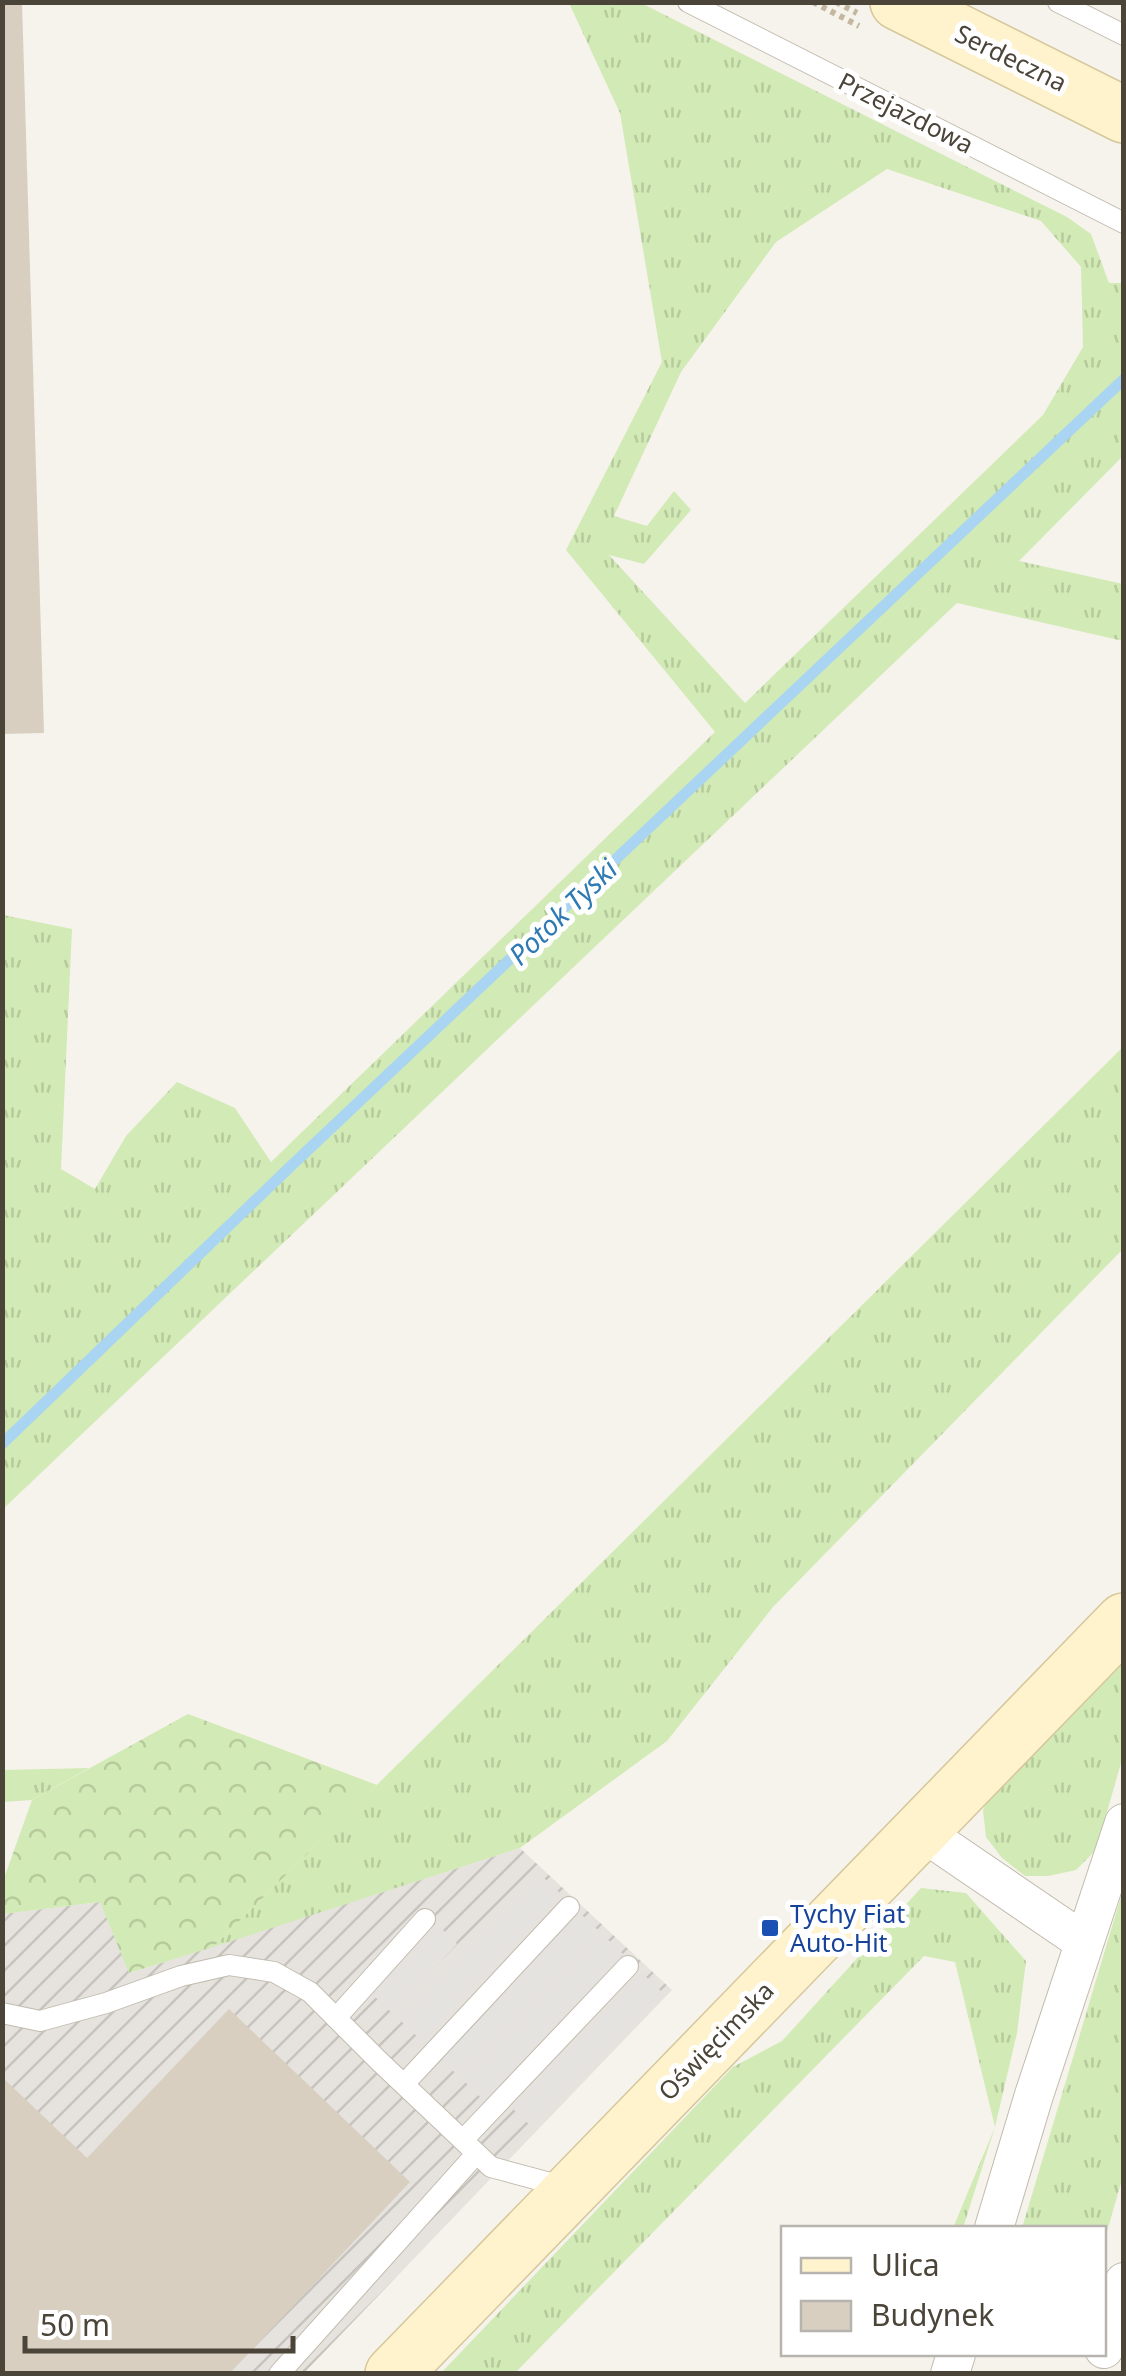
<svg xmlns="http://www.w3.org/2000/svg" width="1126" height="2376" viewBox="0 0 1126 2376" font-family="'Noto Sans',sans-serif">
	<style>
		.industrial { fill: url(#industrial-furrows) }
		.grass { fill: url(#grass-tufts); fill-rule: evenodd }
		.forest { fill: url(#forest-crowns) }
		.parking { fill: #e5e3e0 }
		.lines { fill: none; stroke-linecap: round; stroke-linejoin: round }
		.stream { stroke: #a9d4f2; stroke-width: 11 }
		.building { fill: #d8cfc1 }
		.lane-casing { stroke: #c2bbae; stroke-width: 22 }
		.street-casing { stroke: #c2bbae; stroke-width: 40 }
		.secondary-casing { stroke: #d6c79b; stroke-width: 58 }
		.path { stroke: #c4b79f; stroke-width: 6; stroke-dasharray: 5 5; stroke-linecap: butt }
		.lane { stroke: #fff; stroke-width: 20 }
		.street { stroke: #fff; stroke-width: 38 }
		.secondary { stroke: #fff3cd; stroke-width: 55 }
		.transit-dot { fill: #1a4fb4; stroke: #fff; stroke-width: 4 }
		.labels { text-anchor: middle; stroke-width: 10; stroke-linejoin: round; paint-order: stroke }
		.street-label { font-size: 25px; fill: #4b4439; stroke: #fff }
		.transit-label { font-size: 25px; fill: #164399; stroke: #fff; text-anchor: start }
		.water-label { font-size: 28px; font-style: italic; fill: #2e7ab2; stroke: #fff }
	</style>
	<defs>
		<pattern id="industrial-furrows" width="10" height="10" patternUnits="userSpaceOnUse" patternTransform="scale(2.5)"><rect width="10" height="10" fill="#e6e2dd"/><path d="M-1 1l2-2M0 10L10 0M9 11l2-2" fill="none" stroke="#c7c3be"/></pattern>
		<pattern id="grass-tufts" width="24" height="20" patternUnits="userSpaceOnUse" patternTransform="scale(2.5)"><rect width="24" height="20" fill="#d2eab5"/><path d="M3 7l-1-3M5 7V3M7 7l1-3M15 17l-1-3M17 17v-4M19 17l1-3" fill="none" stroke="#b6ca9c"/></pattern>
		<pattern id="forest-crowns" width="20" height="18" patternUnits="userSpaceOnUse" patternTransform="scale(2.5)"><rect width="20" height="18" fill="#d2eab5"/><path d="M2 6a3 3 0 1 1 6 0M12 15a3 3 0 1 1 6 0" fill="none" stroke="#b6ca9c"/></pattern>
	</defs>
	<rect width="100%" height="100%" fill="#f6f3ec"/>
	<path class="industrial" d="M520,1848L672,1990L304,2373H3L2,1914L100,1902L130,1973Z"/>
	<g class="grass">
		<path d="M569,3H641L1067,217L1091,234L1109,283H1123V456L1019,561L1123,584V641L957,603L3,1509V915L72,929L61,1169L95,1189L126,1136L177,1082L235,1108L271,1162L715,732L566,550L662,362L620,113ZM887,169L1041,221L1081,267L1083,347L1043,415L745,703L609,555L644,564L691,510L674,491L647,526L614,516L681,372L776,242Z"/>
		<path d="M1123,1047V1249L773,1607L667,1741L520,1848L213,1947Z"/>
		<path d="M1123,1652V1756L1096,1850L1076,1870L1048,1876H1025L1002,1858L986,1837L983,1811L990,1789Z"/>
		<path d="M89,1768L32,1800L3,1802V1770Z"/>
		<path d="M921,1888L966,1893L1026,1961L1017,2033L995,2127L963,2228H953L995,2127L955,1962L924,1956L515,2373H441L733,2067L782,2041Z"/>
		<path d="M1123,1890V2176L1104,2242V2228H1022Z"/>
	</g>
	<path class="forest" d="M188,1714L377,1785L213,1947L129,1973L100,1902L3,1914V1881L32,1800Z"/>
	<g class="parking">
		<path d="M541,1875L561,1894L421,2040L401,2021Z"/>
		<path d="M580,1913L600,1932L461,2078L441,2060Z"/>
		<path d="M438,1925L457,1944L392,2013L373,1995Z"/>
		<path d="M603,1935L623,1954L483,2100L463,2080Z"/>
		<path d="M642,1973L661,1991L532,2127L513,2109Z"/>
	</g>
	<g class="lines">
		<path class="stream" d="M2,1444L291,1166L1124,379"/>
	</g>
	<g class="building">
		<path d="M2,2H22L44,733L2,734Z"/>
		<path d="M229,2009L410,2182L229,2374H2V2077L87,2158Z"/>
	</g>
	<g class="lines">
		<g class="lane-casing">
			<g id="lane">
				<path d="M688,2L1124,223"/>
				<path d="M1058,2L1124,35"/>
				<path d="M2,2013L40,2021L106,2003L181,1976L229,1965L274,1972L310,1992L379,2061L491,2167L565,2187"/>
				<path d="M336,2018L425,1919"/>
				<path d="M404,2084L569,1907"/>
				<path d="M463,2140L628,1966"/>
				<path d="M279,2374L476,2154"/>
			</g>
		</g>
		<g class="street-casing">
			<g id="street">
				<path d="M921,1831L1084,1942"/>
				<path d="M994,2228L1034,2095L1124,1823"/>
				<path d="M1104,2349L1124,2282"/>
				<path d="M950,2374L956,2354"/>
			</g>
		</g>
		<g class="secondary-casing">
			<g id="secondary">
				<path d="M898,2L1124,115"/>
				<path d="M393,2374L1124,1621"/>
			</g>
		</g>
		<g class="path">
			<path d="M813,2L859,26"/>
			<path d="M836,2L857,13"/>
		</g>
		<use href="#lane" class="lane"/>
		<use href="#street" class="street"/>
		<use href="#secondary" class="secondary"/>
	</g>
	<rect class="transit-dot" x="760" y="1918" width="20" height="20" rx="5"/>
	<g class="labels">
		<g class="street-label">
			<text transform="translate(1011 58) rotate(26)" y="9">Serdeczna</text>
			<text transform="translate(906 113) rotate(27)" y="9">Przejazdowa</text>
			<text transform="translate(716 2041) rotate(-46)" y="9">Oświęcimska</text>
		</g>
		<g class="transit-label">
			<text x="790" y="1923">Tychy Fiat<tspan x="790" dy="29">Auto-Hit</tspan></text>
		</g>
		<g class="water-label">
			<text transform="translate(563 912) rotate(-44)" y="10">Potok Tyski</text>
		</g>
	</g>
	<rect width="1126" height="2376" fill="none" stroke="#4b4439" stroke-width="10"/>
	<rect x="781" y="2226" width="325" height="130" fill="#ffffff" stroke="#b7b4b0" stroke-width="2.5"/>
	<rect x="801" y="2258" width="50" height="15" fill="#fff3cd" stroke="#b7b4b0" stroke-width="2.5"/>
	<text x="871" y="2276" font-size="30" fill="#4b4439">Ulica</text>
	<rect x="801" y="2301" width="50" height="30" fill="#d8cfc1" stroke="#b7b4b0" stroke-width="2.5"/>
	<text x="871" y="2326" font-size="30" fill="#4b4439">Budynek</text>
	<path d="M25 2336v15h268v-15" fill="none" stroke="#4b4439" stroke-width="5"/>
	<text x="40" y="2336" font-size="30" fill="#4b4439" stroke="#ffffff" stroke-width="8" paint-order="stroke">50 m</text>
</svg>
